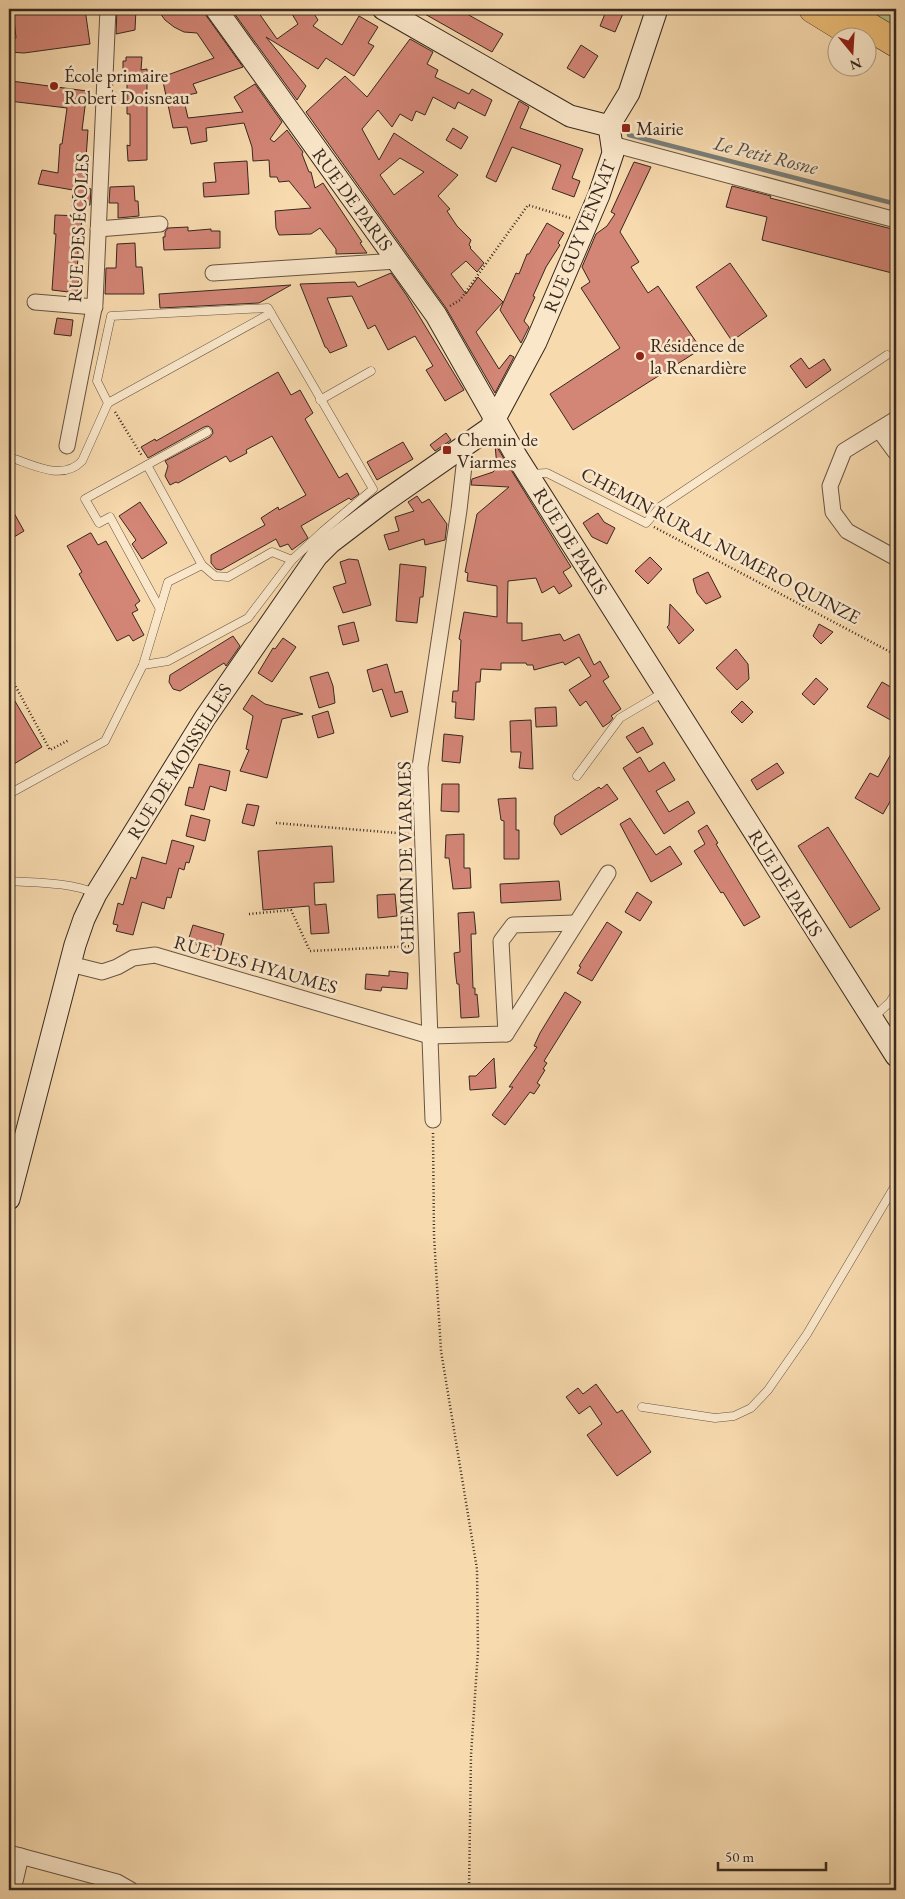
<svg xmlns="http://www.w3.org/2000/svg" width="905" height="1899" viewBox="0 0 905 1899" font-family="'EB Garamond',serif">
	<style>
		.forest { fill: url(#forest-firs); stroke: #767458 }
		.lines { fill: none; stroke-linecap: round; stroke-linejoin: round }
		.stream { stroke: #787e7a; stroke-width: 4.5 }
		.building { fill: #d38576; stroke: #37281f; fill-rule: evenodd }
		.lane-casing { stroke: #675443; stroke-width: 9 }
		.street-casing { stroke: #675443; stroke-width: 17 }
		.secondary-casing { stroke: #37281f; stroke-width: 23 }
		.highway-casing { stroke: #37281f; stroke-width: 29 }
		.path { stroke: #37281f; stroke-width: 2.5; stroke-dasharray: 1 2.5; stroke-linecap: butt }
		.lane { stroke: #fae7ca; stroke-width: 8 }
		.street { stroke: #fae7ca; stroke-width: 15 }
		.secondary { stroke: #fae7ca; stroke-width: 21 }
		.highway { stroke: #ecbd77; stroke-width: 28 }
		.poi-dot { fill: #8f2418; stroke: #fae7ca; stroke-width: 2 }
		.labels { text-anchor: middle; stroke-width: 5; stroke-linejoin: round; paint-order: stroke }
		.poi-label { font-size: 19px; fill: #37281f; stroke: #fae7ca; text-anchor: start }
		.street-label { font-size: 19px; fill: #37281f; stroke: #fae7ca }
		.water-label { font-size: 20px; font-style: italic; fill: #524c45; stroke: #fae7ca }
	</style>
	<defs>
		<pattern id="forest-firs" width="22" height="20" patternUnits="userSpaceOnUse" patternTransform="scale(1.25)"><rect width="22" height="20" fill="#b6c190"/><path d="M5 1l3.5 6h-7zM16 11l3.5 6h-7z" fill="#959d75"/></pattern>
	</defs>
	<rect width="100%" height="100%" fill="#f7daae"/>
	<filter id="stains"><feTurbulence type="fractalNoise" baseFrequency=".004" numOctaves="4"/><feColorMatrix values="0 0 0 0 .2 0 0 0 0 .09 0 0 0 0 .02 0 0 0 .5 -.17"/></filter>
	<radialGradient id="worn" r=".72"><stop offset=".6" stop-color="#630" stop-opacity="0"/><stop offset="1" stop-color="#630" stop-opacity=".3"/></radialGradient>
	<path class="forest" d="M866,9H896V28Z"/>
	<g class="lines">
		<path class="stream" d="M629,135L896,204"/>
	</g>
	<g class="building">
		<path d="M13,9H85L90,44L24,53L9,52V39L16,38Z"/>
		<path d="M117,9H136L135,30L116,34Z"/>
		<path d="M157,9H184L195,14H205L243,67L193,84L197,93L183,96L188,118L243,112L234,97L255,84L282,122L270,139L274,142L287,130L303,152L302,154L309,172H311L315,188L323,183L362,242L360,243L367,253L336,254V249L320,228L311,234L279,235L276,228L275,211L311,208L289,181L279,182L277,177H270L269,160L253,161L252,147L244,123L206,128L207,141L191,144L187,127L173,128L162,77L214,58L197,33L184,32L174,27L165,20Z"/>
		<path d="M231,9H256L277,39L298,24L289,9H311L318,20L313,26L342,45L359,16L378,27L368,43L374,46L354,76L326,58L318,69L266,37L306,86L297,100Z"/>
		<path d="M416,9H458L503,34L492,52Z"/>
		<path d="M607,9H625L615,32L600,26Z"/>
		<path d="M410,39L433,52L427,64L438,70L435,77L469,94L472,89L492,100L485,116L458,102L455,109L433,97L425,115L416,111L412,121L400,114L392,127L378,110L362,129L379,160L394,133L458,175L438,196L450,209L447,211L457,226L471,240L469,245L471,247L470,248L484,263L477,272L466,261L451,274L466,294L478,277L503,302L476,332L499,369L510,355L514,357L495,393L446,308L306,112L345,76L367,97ZM400,158L424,172L394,195L380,175Z"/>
		<path d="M581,45L598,56L584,78L567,68Z"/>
		<path d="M126,57H142L141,70L147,69V160L128,161L127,145L130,146V114H127V77L123,78V61H126Z"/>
		<path d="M11,81L87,91L82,130H88L84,187L91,189L90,205H87V208L72,207L73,190L38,184L42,170L58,173L60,144H62L67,108L9,101Z"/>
		<path d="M519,101L529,107L520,128L583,149L572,178L580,181L574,197L552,189L561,165L512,147L496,182L486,177Z"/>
		<path d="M453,128L468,137L461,149L446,140Z"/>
		<path d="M247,161L249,194L204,197L203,183L216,182L214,163Z"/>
		<path d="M634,162L651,167L620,232L639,262L631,267L648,293L658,286L701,349L573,430L550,394L620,348L581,288L590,282L582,267L596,234L607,226L615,214L611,212Z"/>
		<path d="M134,186L135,201H138L139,216L118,218V203H109L110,187Z"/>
		<path d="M732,186L771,196L770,198L896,230V274L762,240L767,217L726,207Z"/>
		<path d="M55,215L82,216L81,229H79L77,276H79L77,293L52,290L56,234H54Z"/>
		<path d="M547,223L564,233L558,243L560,245L546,267L533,296L535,297L524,321L529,327L521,343L500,310L516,273L519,274L527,254H529Z"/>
		<path d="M188,227V231L211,229V231H220V248L164,250L163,237H165V232L168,228Z"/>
		<path d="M135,243L136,267H142L144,294H105L106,268H116L117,244Z"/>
		<path d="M730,263L767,316L732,341L696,287Z"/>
		<path d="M391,273L407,296L464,390L445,401L426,370L433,366L415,336L388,350L375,325L368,329L352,296L327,298L347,346L330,353L327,348L325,347L300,284L355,282L358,287Z"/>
		<path d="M291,285L259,303L160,308L159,294Z"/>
		<path d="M57,318L73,320L71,336L54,334Z"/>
		<path d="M801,358L809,369L824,359L831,370L806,388L790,366Z"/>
		<path d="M278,372L291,395L300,390L313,413L305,419L339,478L347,473L359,494L351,500L349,498L301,526L308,538L292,550L288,544L280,547L276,539L221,570L216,569L211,563V555L265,525L261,518L278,507L279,510L306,495L272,436L246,450L247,453L230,462L226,456L178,483L176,482L170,485L165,476L168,466L165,461L210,437L213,433L212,429L208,426L204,427L148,458L141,447L155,439L156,441Z"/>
		<path d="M446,433L451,440L435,451L430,445Z"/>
		<path d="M403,442L413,459L377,480L367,462Z"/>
		<path d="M495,444L571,567L563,572L572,586L559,594L554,586L542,593L536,578L508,581L507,623H522V641L560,634L564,641L579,634L594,665L600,661L609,677L603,681L621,709L611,716L613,718L610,722L603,727L586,701L580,706L569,690L591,676L579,657L565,665L563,662L534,670L533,665H527L526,663H501V670L481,669L480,682H476L474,720L455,718L456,702H452L453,691H458L461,640L459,639L464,612L497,617V586L467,581L468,573L465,572L477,514L509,487L471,485L472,479L493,472L497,468Z"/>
		<path d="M417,496L422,503L429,499L447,524L445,540L425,545L424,539L389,550L384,535L399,531L395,517L414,511L408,502Z"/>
		<path d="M140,502L167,543L142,559L132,544L136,540L119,516Z"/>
		<path d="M9,504L24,531L9,540Z"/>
		<path d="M598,513L604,522L615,528L607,544L592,537L583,523Z"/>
		<path d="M90,533H91L98,545L106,541L140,601L135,605L138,610L132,613L144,635L133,641L129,635L117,641L79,574L82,572L67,546Z"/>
		<path d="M650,557L662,569L648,584L635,571Z"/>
		<path d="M349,559L358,560L371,605L343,613L333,587L346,583L340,562Z"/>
		<path d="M400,564L426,567L423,597H420L417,623L396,621Z"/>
		<path d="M708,572L721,597L706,604L697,593L693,579Z"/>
		<path d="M670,604L694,630L679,644L667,627L669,625Z"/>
		<path d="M354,622L359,641L343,645L338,626Z"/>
		<path d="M819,624L833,632L821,644L813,636Z"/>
		<path d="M233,636L240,646L226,666L224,663L180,691L173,689L169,682L170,675Z"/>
		<path d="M283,638L296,647L272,682L258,673L273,648L275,649Z"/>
		<path d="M736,649L748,664L749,679L737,690L716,668Z"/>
		<path d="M387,664L395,693L402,691L408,712L391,717L382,689L373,692L367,670Z"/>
		<path d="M328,672L333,686L335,703L319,708L310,677Z"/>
		<path d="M816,678L828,689L814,705L802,694Z"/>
		<path d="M882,682L896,690V723L867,707Z"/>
		<path d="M9,691L42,747L9,767Z"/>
		<path d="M252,695L265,704L303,714L282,719L267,778L240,771L249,750L246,749L253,716L243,709Z"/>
		<path d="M742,701L753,712L742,723L731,712Z"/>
		<path d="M556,707L557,726L536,727L535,708Z"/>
		<path d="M328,711L334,733L318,738L312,716Z"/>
		<path d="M531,720L533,769L519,768L521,752H511L510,721Z"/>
		<path d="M643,727L653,744L637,753L626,737Z"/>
		<path d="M444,734L463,736L460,763L442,761Z"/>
		<path d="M896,745V791L883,814L855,798L870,773L878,777Z"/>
		<path d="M640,757L649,772L664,762L675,780L656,791L669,812L688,801L695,813L664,834L623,768Z"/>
		<path d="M777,763L784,773L757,790L751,780Z"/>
		<path d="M199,764L230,771L226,791L210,786L204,810L185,805L189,787L193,788Z"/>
		<path d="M442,784H459V812L441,811Z"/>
		<path d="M607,784L618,799L561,835L554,824L555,816L599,787L601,789Z"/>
		<path d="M516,798V830H519V859H504V821L501,820L498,799Z"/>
		<path d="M247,804L259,806L254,826L242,823Z"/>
		<path d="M191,815L210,820L205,841L186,836Z"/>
		<path d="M630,818L656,855L670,846L682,864L651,882L620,824Z"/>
		<path d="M707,825L718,843L716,844L760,917L744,926L723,892L721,893L694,851L705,844L698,831Z"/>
		<path d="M828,827L880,909L850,928L798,846Z"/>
		<path d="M464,834V868H470L471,888L453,889L449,858H445L446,835Z"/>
		<path d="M172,840L194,846L189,863L186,862L184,870L179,868L171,898L167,897L164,909L142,902L133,935L116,931L118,925L113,924L118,903L123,905L131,877L136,879L142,857L166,864Z"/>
		<path d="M332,846L334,882L314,883L315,905L326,904L329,933L311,934L309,906L263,910L258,851Z"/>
		<path d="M559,881L561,900L501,903L500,884Z"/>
		<path d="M637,892L652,902L640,921L625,912Z"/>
		<path d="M395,894L397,916L378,918L377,895Z"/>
		<path d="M474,912L476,934H471L473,988H475V995L477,994L479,1017L461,1018L459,984H457L456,977L454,953L460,952L458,913Z"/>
		<path d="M607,922L622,932L592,981L577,973L581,967L579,966Z"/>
		<path d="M193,925L224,934L219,952L196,945L197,943L188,941Z"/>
		<path d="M389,971L408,973L407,989L382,987L381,991L365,989L366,974L389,976Z"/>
		<path d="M565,992L581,1002L544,1061L547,1063L543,1069L545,1070L537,1083L540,1085L534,1094L530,1092L505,1125L492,1115L513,1087H509L537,1047L534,1046L540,1033Z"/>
		<path d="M494,1058L496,1088L470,1090L469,1076H476Z"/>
		<path d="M596,1384L617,1413L622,1410L651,1452L617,1476L587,1435L602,1424L590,1406L579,1414L566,1397L578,1388L583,1394Z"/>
	</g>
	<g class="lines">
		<g class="lane-casing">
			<g id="lane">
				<path d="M320,400L371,371"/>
				<path d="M108,403L271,313"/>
				<path d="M9,457C32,464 62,482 82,461L108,403L97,381L111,316L268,308L373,489L323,531L292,560L248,618L168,661L143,665"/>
				<path d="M147,465L202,565L215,576L228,577L272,552L292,560"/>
				<path d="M530,474L547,473L646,523L661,506L887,355"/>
				<path d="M160,609L110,517L99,523L85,499L207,432"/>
				<path d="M577,776L620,718L664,692"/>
				<path d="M9,794L105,741L143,665L168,582L202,565"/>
				<path d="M9,881C37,883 69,882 95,893"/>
				<path d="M874,1017L890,1002L896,992"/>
				<path d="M642,1407L715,1418L734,1416L751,1408L768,1390L807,1334L896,1184"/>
			</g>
		</g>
		<g class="street-casing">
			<g id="street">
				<path d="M612,144L896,220"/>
				<path d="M98,229L160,224"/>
				<path d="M213,273L397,261"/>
				<path d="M35,302L95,307"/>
				<path d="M896,419L844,451L830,486L833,512L847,531L896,558"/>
				<path d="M879,430L896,453"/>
				<path d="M67,446L95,303L108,9"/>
				<path d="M70,964L102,972L117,967L133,958L155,955L430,1036L506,1034L608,873"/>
				<path d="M506,1034L501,941L513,925L575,923"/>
				<path d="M433,1120L420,767L459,510L465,457L461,449"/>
				<path d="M9,1853L117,1882L131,1890"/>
				<path d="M13,1890L21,1856"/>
			</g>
		</g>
		<g class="secondary-casing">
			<g id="secondary">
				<path d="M216,9L436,315L515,454L896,1056"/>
				<path d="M383,9L570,116L609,126"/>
				<path d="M9,1199L75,945L84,919L96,894L205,718L317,556L330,543L381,504L490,428L536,342L599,195L613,153L609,126L629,93L657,9"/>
			</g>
		</g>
		<g class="highway-casing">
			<g id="highway">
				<path d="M813,9L852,33"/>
				<path d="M839,9L896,43"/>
			</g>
		</g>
		<g class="path">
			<path d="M450,306L460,300L528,205L570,218"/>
			<path d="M115,412L142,456"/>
			<path d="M654,527L896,655"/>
			<path d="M9,674L50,750L69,740"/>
			<path d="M276,823L409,834"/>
			<path d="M249,914L291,910L310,951L414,946"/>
			<path d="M433,1133L434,1236L441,1351L477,1569L478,1651L471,1755L469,1890"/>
		</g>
		<use href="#lane" class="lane"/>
		<use href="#street" class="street"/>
		<use href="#secondary" class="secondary"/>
		<use href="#highway" class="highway"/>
	</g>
	<g class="poi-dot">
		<circle cx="54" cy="86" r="5"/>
		<rect x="621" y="123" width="10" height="10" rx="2.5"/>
		<circle cx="640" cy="356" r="5"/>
		<rect x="442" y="445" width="10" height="10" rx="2.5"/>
	</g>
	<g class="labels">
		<g class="poi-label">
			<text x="64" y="82">École primaire<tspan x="64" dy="22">Robert Doisneau</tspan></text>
			<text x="636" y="135">Mairie</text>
			<text x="650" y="352">Résidence de<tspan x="650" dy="22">la Renardière</tspan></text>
			<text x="457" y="446">Chemin de<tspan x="457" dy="22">Viarmes</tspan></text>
		</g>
		<g class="street-label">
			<text transform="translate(353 199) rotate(54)" y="7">RUE DE PARIS</text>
			<text transform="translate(78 228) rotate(-87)" y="7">RUE DES ÉCOLES</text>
			<text transform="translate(579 236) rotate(-68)" y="7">RUE GUY VENNAT</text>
			<text transform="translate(571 541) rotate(58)" y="7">RUE DE PARIS</text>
			<text transform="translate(721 545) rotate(28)" y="7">CHEMIN RURAL NUMERO QUINZE</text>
			<text transform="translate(179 761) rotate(-58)" y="7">RUE DE MOISSELLES</text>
			<text transform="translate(405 858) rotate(-91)" y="7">CHEMIN DE VIARMES</text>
			<text transform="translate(786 883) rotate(58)" y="7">RUE DE PARIS</text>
			<text transform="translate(256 964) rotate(16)" y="7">RUE DES HYAUMES</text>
		</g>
		<g class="water-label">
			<text transform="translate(766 155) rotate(14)" y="7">Le Petit Rosne</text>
		</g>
	</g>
	<rect width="905" height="1899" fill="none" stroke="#f7daae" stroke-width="30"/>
	<rect x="10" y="10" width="885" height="1879" fill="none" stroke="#37281f" stroke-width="2.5"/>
	<rect x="15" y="15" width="875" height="1869" fill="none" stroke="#37281f"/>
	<g transform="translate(852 52) rotate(162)"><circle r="24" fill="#fae7ca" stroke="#ac9b86"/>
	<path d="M0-4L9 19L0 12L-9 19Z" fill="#8f2418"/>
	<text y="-8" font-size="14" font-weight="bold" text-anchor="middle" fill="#37281f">N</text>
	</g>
	<path d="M718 1862v8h108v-8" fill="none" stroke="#37281f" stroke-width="2.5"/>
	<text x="725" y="1862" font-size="15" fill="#37281f" stroke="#fae7ca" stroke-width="4" paint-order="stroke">50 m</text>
	<rect width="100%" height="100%" filter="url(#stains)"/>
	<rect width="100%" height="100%" fill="url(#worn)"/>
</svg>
